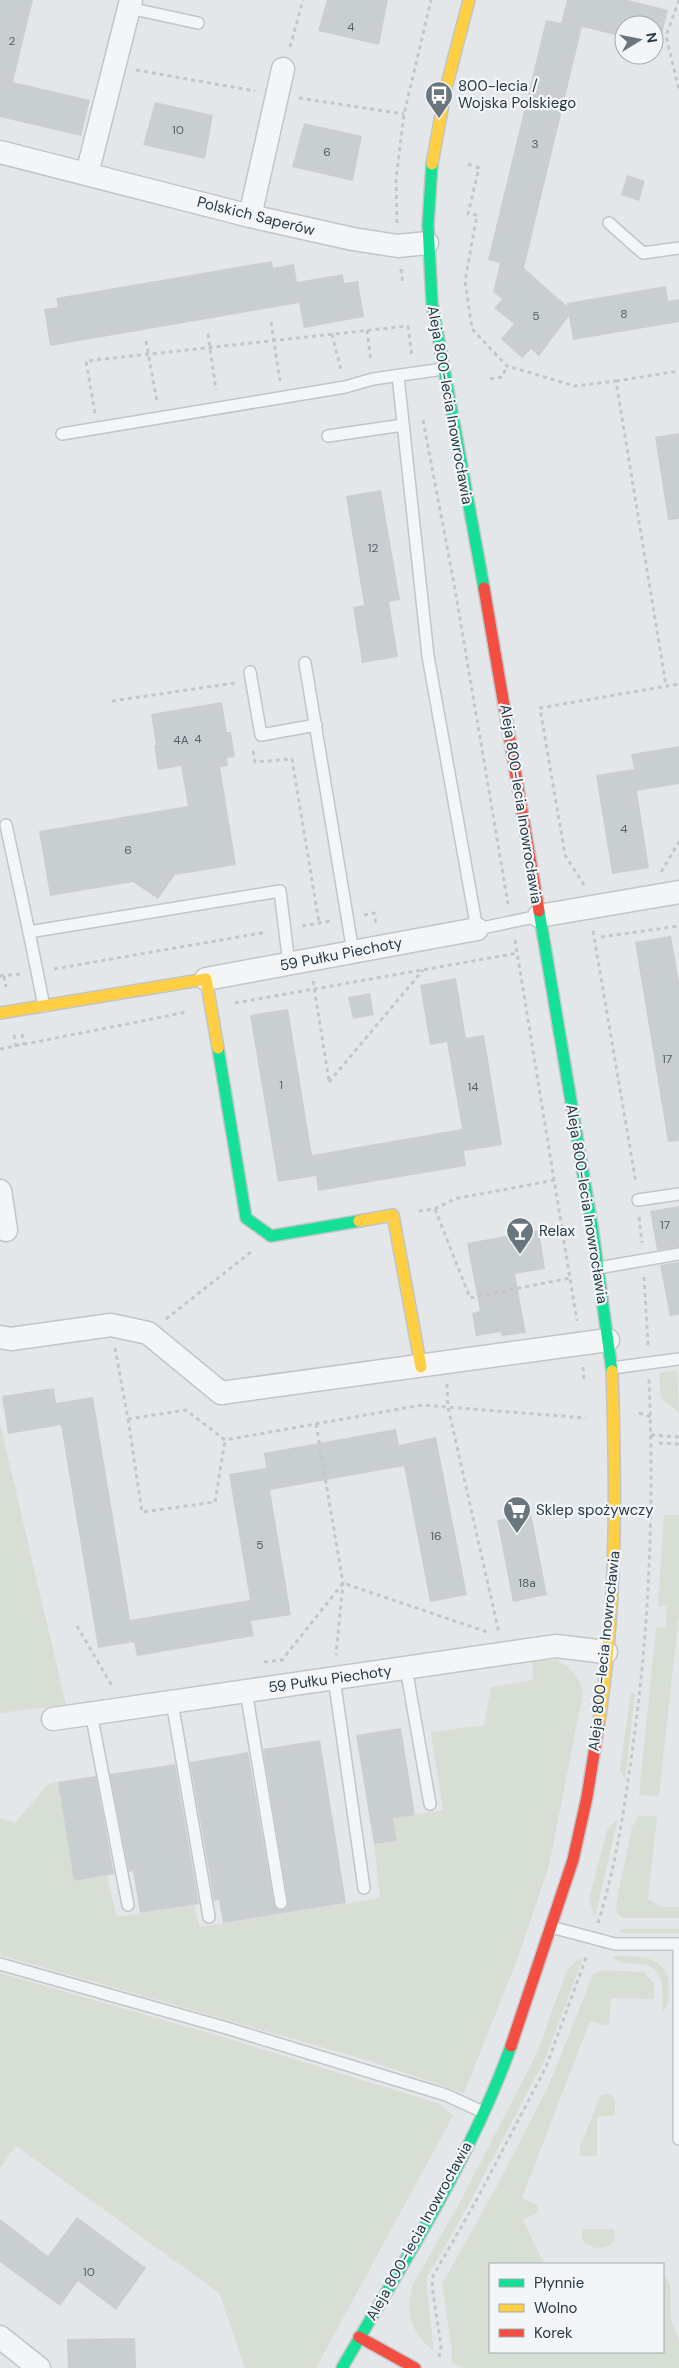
<svg xmlns="http://www.w3.org/2000/svg" width="679" height="2368" viewBox="0 0 679 2368" font-family="'DM Sans',sans-serif">
	<style>
		.green { fill: #d7ded4 }
		.building { fill: #c9ced0 }
		.lines { fill: none; stroke-linecap: round; stroke-linejoin: round }
		.lane-casing { stroke: #c2c5c7; stroke-width: 14 }
		.street-casing { stroke: #c2c5c7; stroke-width: 25 }
		.fast-casing { stroke: #c2c5c7; stroke-width: 14 }
		.slow-casing { stroke: #c2c5c7; stroke-width: 14 }
		.jam-casing { stroke: #c2c5c7; stroke-width: 14 }
		.path { stroke: #c2c7c9; stroke-width: 3; stroke-dasharray: 4 4; stroke-linecap: butt }
		.lane { stroke: #f3f5f6; stroke-width: 11 }
		.street { stroke: #f3f5f6; stroke-width: 22 }
		.fast { stroke: #16e098; stroke-width: 11 }
		.slow { stroke: #ffcf43; stroke-width: 11 }
		.jam { stroke: #f24e42; stroke-width: 11 }
		.labels { text-anchor: middle; stroke-width: 4.5; stroke-linejoin: round; paint-order: stroke }
		.number-label { font-size: 12px; fill: #526069 }
		.poi-label { font-size: 15px; fill: #283945; stroke: #f2f6f8; text-anchor: start }
		.street-label { font-size: 15px; fill: #283945; stroke: #f2f6f8 }
	</style>
	<rect width="100%" height="100%" fill="#e4e7e9"/>
	<g class="green">
		<path d="M677,1370L679,1413L661,1398L659,1373Z"/>
		<path d="M0,1423L66,1705L0,1713Z"/>
		<path d="M664,1515H679V1615L659,1796L639,1795L656,1627L665,1628L667,1607L658,1606Z"/>
		<path d="M557,1660C571,1669 580,1676 583,1693L549,1866L517,1960L464,2093L370,2061L0,1955V1818L15,1823L48,1784L58,1782L74,1881L107,1876L117,1917L194,1905L200,1927L380,1898L374,1844L396,1841L393,1818L443,1810L431,1732L484,1725L491,1687L533,1680L532,1661Z"/>
		<path d="M631,1692L635,1694L625,1782L620,1769Z"/>
		<path d="M639,1816H657L648,1899L661,1907H679V1918H625L617,1914L616,1905L632,1827Z"/>
		<path d="M618,1818L595,1918L589,1899L607,1830Z"/>
		<path d="M622,1929H679V1933H618Z"/>
		<path d="M613,1956C640,1956 670,1954 669,1991C669,2000 668,2006 662,2013C662,2003 664,1991 661,1981C653,1952 622,1973 613,1956Z"/>
		<path d="M583,1958L546,2057L469,2204L426,2279L434,2352C411,2331 404,2315 413,2284L460,2202L537,2053L566,1972L576,1961Z"/>
		<path d="M603,1970L644,1972L654,1984V1999L611,1998L609,2024L604,2025L590,2021L522,2198L539,2206L537,2213L523,2220L544,2264H490V2352H663V2273L670,2284L671,2320L679,2340V2368H463L451,2362L452,2352L442,2284L500,2180L549,2085L593,1974Z"/>
		<path d="M0,1973L216,2035L440,2104L453,2116L316,2368H245L219,2293L16,2146L0,2168Z"/>
		<path d="M603,2094H611L615,2100V2115L597,2117V2156H580V2147L600,2097Z"/>
		<path d="M581,2229H614C620,2248 595,2254 583,2241Z"/>
	</g>
	<g class="building">
		<path d="M0,0H33L13,82L90,100L81,136L0,117Z"/>
		<path d="M327,0H388L379,45L318,31Z"/>
		<path d="M567,0H628L668,10L659,46L654,45V25H624V37L582,27L524,268L567,306V303L666,286L668,301L679,299V322L573,340L569,316L539,356L531,349L522,358L501,339L514,324L494,308L502,299L493,292L500,263L488,260L546,20L561,23Z"/>
		<path d="M155,102L213,115L205,159L143,145Z"/>
		<path d="M304,123L362,136L353,181L292,167Z"/>
		<path d="M627,175L645,181L639,201L621,195Z"/>
		<path d="M272,261L273,268L294,264L297,282L343,274L344,283L358,281L364,317L304,328L299,303L50,346L44,309L58,307L56,298Z"/>
		<path d="M679,433V519L668,520L655,437Z"/>
		<path d="M381,490L400,600L389,602L398,657L362,663L353,607L364,605L346,496Z"/>
		<path d="M222,702L227,732H231L235,757L227,758L228,766L220,767L236,865L175,875L158,899L133,882L50,896L39,831L188,806L181,766L158,770L154,745H156L151,714Z"/>
		<path d="M679,746V784L637,791L649,868L612,874L596,775L634,769L631,754Z"/>
		<path d="M671,936L679,982V1141L668,1142L635,942Z"/>
		<path d="M456,978L466,1038L484,1035L502,1145L464,1151L466,1166L318,1191L316,1176L278,1182L250,1015L288,1009L312,1155L462,1129L447,1042L430,1045L420,985Z"/>
		<path d="M370,993L374,1015L353,1019L348,997Z"/>
		<path d="M679,1206V1247L657,1250L650,1211Z"/>
		<path d="M539,1230L545,1269L515,1274L526,1333L502,1336L501,1332L476,1336L472,1313L480,1311L467,1243Z"/>
		<path d="M679,1262V1315L670,1316L660,1265Z"/>
		<path d="M54,1388L56,1403L93,1397L130,1620L250,1600L229,1474L266,1468L264,1453L396,1429L399,1445L436,1437L467,1595L430,1602L404,1466L270,1490L291,1615L251,1621L254,1636L137,1656L134,1642L98,1648L61,1425L8,1434L2,1396Z"/>
		<path d="M531,1513L547,1595L513,1602L497,1520Z"/>
		<path d="M401,1728L415,1815L393,1818L397,1841L374,1844L356,1735Z"/>
		<path d="M320,1740L346,1903L223,1923L219,1900L214,1901L190,1762L248,1752L274,1904L278,1910H283L288,1906V1902L263,1749Z"/>
		<path d="M175,1764L199,1904L140,1913L133,1871L129,1872L110,1774Z"/>
		<path d="M96,1776L114,1874L74,1881L58,1782Z"/>
		<path d="M77,2217L146,2268L116,2310L78,2281L60,2306L0,2262V2219L48,2256Z"/>
		<path d="M135,2338L136,2368H68L67,2339Z"/>
	</g>
	<g class="lines">
		<g class="lane-casing">
			<g id="lane">
				<path d="M129,8L198,23"/>
				<path d="M609,223L643,253L679,248"/>
				<path d="M398,376L428,656L477,929L539,916"/>
				<path d="M62,434L345,387L373,379L443,369"/>
				<path d="M328,436L403,425"/>
				<path d="M305,663L353,952"/>
				<path d="M250,672L261,735L316,725"/>
				<path d="M6,825L29,932"/>
				<path d="M44,1006L29,932L280,891L289,964"/>
				<path d="M638,1200L679,1194"/>
				<path d="M598,1268L679,1254"/>
				<path d="M612,1368L679,1359"/>
				<path d="M406,1668L430,1804"/>
				<path d="M334,1678L364,1888"/>
				<path d="M246,1691L281,1903"/>
				<path d="M172,1702L209,1917"/>
				<path d="M91,1713L128,1905"/>
				<path d="M551,1927L615,1944H679"/>
				<path d="M679,1944V2139"/>
				<path d="M0,1964L223,2027L446,2095L483,2112"/>
			</g>
		</g>
		<g class="street-casing">
			<g id="street">
				<path d="M0,152L250,216L353,239L398,246L427,243"/>
				<path d="M87,174L131,0"/>
				<path d="M250,216L283,69"/>
				<path d="M539,916L679,892"/>
				<path d="M206,979L477,929"/>
				<path d="M0,1191L6,1230"/>
				<path d="M0,1337L11,1339L111,1325L148,1333L221,1393L608,1340"/>
				<path d="M53,1719L556,1646L606,1652"/>
				<path d="M0,2337L39,2368"/>
			</g>
		</g>
		<g class="fast-casing">
			<g id="fast">
				<path d="M432,164L428,225L432,303L484,588"/>
				<path d="M539,911L592,1226L612,1371"/>
				<path d="M218,1048L246,1218L271,1236L359,1221"/>
				<path d="M342,2368C402,2264 470,2160 511,2046"/>
			</g>
		</g>
		<g class="slow-casing">
			<g id="slow">
				<path d="M432,164L446,88L469,0"/>
				<path d="M0,1013L206,979L218,1048"/>
				<path d="M359,1221L393,1215L421,1367"/>
				<path d="M599,1722C617,1605 616,1489 612,1371"/>
			</g>
		</g>
		<g class="jam-casing">
			<g id="jam">
				<path d="M484,588L539,911"/>
				<path d="M511,2046L573,1860L587,1797L599,1722"/>
				<path d="M359,2337L415,2368"/>
			</g>
		</g>
		<g class="path">
			<path d="M679,0L666,36L679,90"/>
			<path d="M290,47L303,0"/>
			<path d="M136,70L255,91"/>
			<path d="M299,98L404,114"/>
			<path d="M468,164L479,168L468,214L477,215L465,281L472,329L507,366L575,386L616,381L666,686"/>
			<path d="M397,223L396,179L404,114L431,0"/>
			<path d="M401,269L403,285"/>
			<path d="M271,322L280,381"/>
			<path d="M408,326L412,357"/>
			<path d="M367,330L371,362"/>
			<path d="M208,334L216,390"/>
			<path d="M332,334L341,370"/>
			<path d="M146,341L157,402"/>
			<path d="M490,379L502,377L507,366"/>
			<path d="M616,381L679,371"/>
			<path d="M95,413L86,361L408,326"/>
			<path d="M423,420L455,589L508,904"/>
			<path d="M112,701L235,683"/>
			<path d="M253,751L255,762L292,759L319,923"/>
			<path d="M661,872L679,842"/>
			<path d="M584,885L565,855L540,708L679,684"/>
			<path d="M364,915L374,913L376,924"/>
			<path d="M302,926L331,921"/>
			<path d="M593,931L636,1183"/>
			<path d="M601,937L679,926"/>
			<path d="M515,940L577,1321"/>
			<path d="M54,969L267,932"/>
			<path d="M0,976L20,974"/>
			<path d="M4,976L6,987"/>
			<path d="M313,981L329,1081"/>
			<path d="M235,1003L518,953"/>
			<path d="M22,1034L24,1045"/>
			<path d="M14,1035L16,1047"/>
			<path d="M0,1049L187,1012"/>
			<path d="M329,1082L423,970"/>
			<path d="M435,1209L470,1298L570,1278"/>
			<path d="M419,1211L435,1209L454,1199L555,1180"/>
			<path d="M639,1217L642,1243"/>
			<path d="M644,1277L648,1345"/>
			<path d="M166,1319L251,1252"/>
			<path d="M115,1348L128,1419L186,1410L225,1440L422,1405L586,1418"/>
			<path d="M583,1367L584,1383"/>
			<path d="M447,1384L448,1407L499,1633"/>
			<path d="M639,1413L651,1417"/>
			<path d="M128,1419L142,1512L215,1502L225,1440"/>
			<path d="M316,1424L343,1583L336,1655"/>
			<path d="M651,1435L679,1437"/>
			<path d="M659,1443L679,1444"/>
			<path d="M77,1626L112,1686"/>
			<path d="M264,1662L282,1660L343,1583L487,1632"/>
			<path d="M598,1923C616,1866 625,1805 633,1745C650,1623 654,1502 649,1379"/>
			<path d="M439,2357L441,2346L432,2286L433,2276L475,2203L546,2067L587,1955"/>
		</g>
		<use href="#lane" class="lane"/>
		<use href="#street" class="street"/>
		<use href="#fast" class="fast"/>
		<use href="#slow" class="slow"/>
		<use href="#jam" class="jam"/>
	</g>
	<defs>
		<g id="bus-pin" transform="scale(1.4375)"><path d="M0 17L-7.5 6A9.5 9.5 0 1 1 7.5 6Z" fill="#6a767e" stroke="#f2f6f8"/><path d="M-5-6H5V4H4V6H2V4H-2V6H-4V4H-5ZM-3.5-4V0h7V-4ZM-3.5 1.2v1.5H-2V1.2ZM2 1.2v1.5H3.5V1.2Z" fill="#fff"/></g>
		<g id="bar-pin" transform="scale(1.4375)"><path d="M0 17L-7.5 6A9.5 9.5 0 1 1 7.5 6Z" fill="#6a767e" stroke="#f2f6f8"/><path d="M-6-5H6L.8 .8V4.5H3.5V6h-7V4.5H-.8V.8Z" fill="#fff"/></g>
		<g id="supermarket-pin" transform="scale(1.4375)"><path d="M0 17L-7.5 6A9.5 9.5 0 1 1 7.5 6Z" fill="#6a767e" stroke="#f2f6f8"/><path d="M-6-5.5h2.5l.6 2H6L4.5 2H-2.5L-4.4-4H-6ZM-1.5 3.2a1.3 1.3 0 1 0 .1 0ZM3 3.2a1.3 1.3 0 1 0 .1 0Z" fill="#fff"/></g>
	</defs>
	<g fill-rule="evenodd">
		<use href="#bus-pin" x="439" y="95"/>
		<use href="#bar-pin" x="520" y="1231"/>
		<use href="#supermarket-pin" x="517" y="1510"/>
	</g>
	<g class="labels">
		<g class="number-label">
			<text x="351" y="31">4</text>
			<text x="12" y="45">2</text>
			<text x="178" y="134">10</text>
			<text x="535" y="148">3</text>
			<text x="327" y="156">6</text>
			<text x="624" y="318">8</text>
			<text x="536" y="320">5</text>
			<text x="373" y="552">12</text>
			<text x="198" y="743">4</text>
			<text x="181" y="744">4A</text>
			<text x="624" y="833">4</text>
			<text x="128" y="854">6</text>
			<text x="667" y="1063">17</text>
			<text x="281" y="1089">1</text>
			<text x="473" y="1091">14</text>
			<text x="665" y="1229">17</text>
			<text x="436" y="1540">16</text>
			<text x="260" y="1549">5</text>
			<text x="527" y="1587">18a</text>
			<text x="89" y="2276">10</text>
		</g>
		<g class="poi-label">
			<text x="458" y="91">800-lecia /<tspan x="458" dy="17">Wojska Polskiego</tspan></text>
			<text x="539" y="1236">Relax</text>
			<text x="536" y="1515">Sklep spożywczy</text>
		</g>
		<g class="street-label">
			<text transform="translate(256 216) rotate(14)" y="5">Polskich Saperów</text>
			<text transform="translate(450 405) rotate(80)" y="5">Aleja 800-lecia Inowrocławia</text>
			<text transform="translate(521 804) rotate(81)" y="5">Aleja 800-lecia Inowrocławia</text>
			<text transform="translate(341 954) rotate(-11)" y="5">59 Pułku Piechoty</text>
			<text transform="translate(587 1204) rotate(81)" y="5">Aleja 800-lecia Inowrocławia</text>
			<text transform="translate(604 1651) rotate(-84)" y="5">Aleja 800-lecia Inowrocławia</text>
			<text transform="translate(330 1679) rotate(-8)" y="5">59 Pułku Piechoty</text>
			<text transform="translate(419 2231) rotate(-61)" y="5">Aleja 800-lecia Inowrocławia</text>
		</g>
	</g>
	<rect x="489" y="2263" width="175" height="90" fill="#f2f6f8" stroke="#a1aab0"/>
	<rect x="499" y="2279" width="25" height="8" fill="#16e098" stroke="#a1aab0"/>
	<text x="534" y="2288" font-size="15" fill="#283945">Płynnie</text>
	<rect x="499" y="2304" width="25" height="8" fill="#ffcf43" stroke="#a1aab0"/>
	<text x="534" y="2313" font-size="15" fill="#283945">Wolno</text>
	<rect x="499" y="2329" width="25" height="8" fill="#f24e42" stroke="#a1aab0"/>
	<text x="534" y="2338" font-size="15" fill="#283945">Korek</text>
	<g transform="translate(639 40) rotate(80)"><circle r="24" fill="#f2f6f8" stroke="#a1aab0"/>
	<path d="M0-4L9 19L0 12L-9 19Z" fill="#6a767e"/>
	<text y="-8" font-size="14" font-weight="bold" text-anchor="middle" fill="#283945">N</text>
	</g>
</svg>
